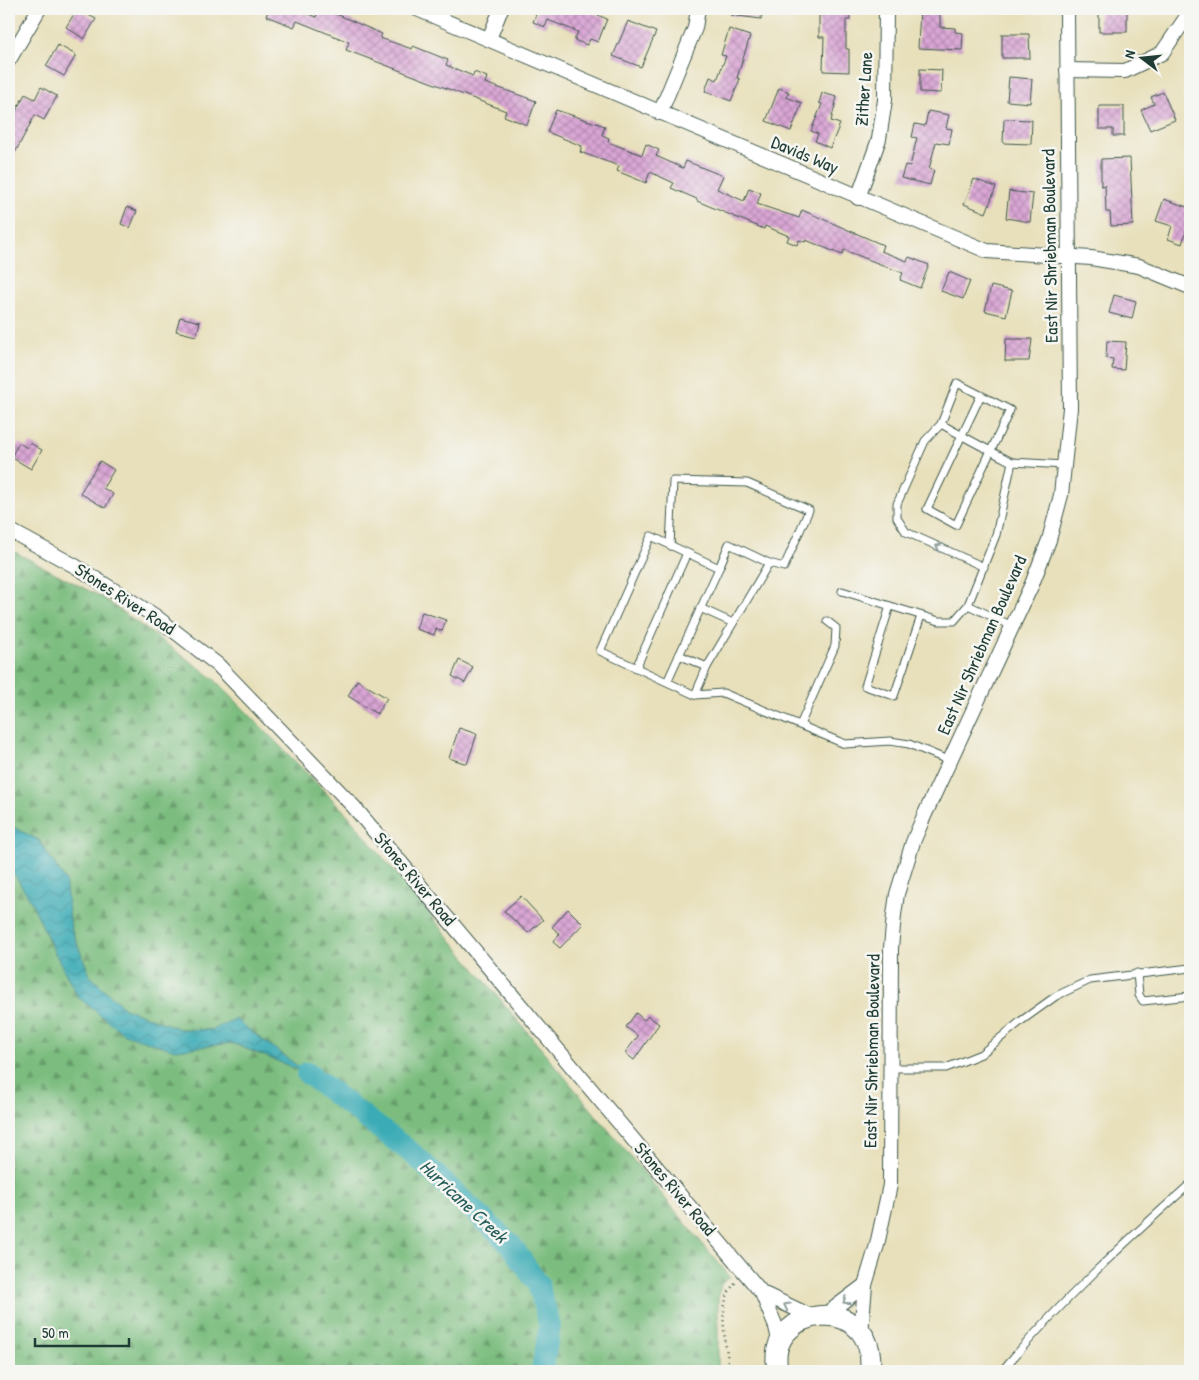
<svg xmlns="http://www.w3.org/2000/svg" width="1199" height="1380" viewBox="0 0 1199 1380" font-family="'Patrick Hand',sans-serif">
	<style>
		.forest { fill: url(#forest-firs); stroke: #4e7d5a }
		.water { fill: url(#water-waves); stroke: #2c7474 }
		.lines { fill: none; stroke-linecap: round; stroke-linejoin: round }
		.river { stroke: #3aabb5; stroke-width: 22 }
		.building { fill: url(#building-cross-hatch) }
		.lane-casing { stroke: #3d5548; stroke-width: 9 }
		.street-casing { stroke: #3d5548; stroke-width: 16 }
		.secondary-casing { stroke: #3d5548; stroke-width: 22 }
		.path { stroke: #3d5548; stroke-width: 2.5; stroke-dasharray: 1 4; stroke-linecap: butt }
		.lane { stroke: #fff; stroke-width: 7 }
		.street { stroke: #fff; stroke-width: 14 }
		.secondary { stroke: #fff; stroke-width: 20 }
		.oneway { stroke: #8f9e9a }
		.labels { text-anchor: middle; stroke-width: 5; stroke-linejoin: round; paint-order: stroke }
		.street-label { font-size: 18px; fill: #1f3d34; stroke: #f6f6f2 }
		.water-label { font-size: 19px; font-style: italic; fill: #275e5b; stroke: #f6f6f2 }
	</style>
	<defs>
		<pattern id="forest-firs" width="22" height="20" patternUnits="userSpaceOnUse" patternTransform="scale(1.25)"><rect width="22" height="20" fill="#7cbd7f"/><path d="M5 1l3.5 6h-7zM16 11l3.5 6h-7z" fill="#659b69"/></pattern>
		<pattern id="water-waves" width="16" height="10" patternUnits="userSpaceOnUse" patternTransform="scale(1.25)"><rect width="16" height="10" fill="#3aabb5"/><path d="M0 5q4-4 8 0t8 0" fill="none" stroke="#308c94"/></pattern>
		<pattern id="building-cross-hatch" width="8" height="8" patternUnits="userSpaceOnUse" patternTransform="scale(1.25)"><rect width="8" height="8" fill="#daa6d5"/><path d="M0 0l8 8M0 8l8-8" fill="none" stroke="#b088ae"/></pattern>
	</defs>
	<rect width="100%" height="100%" fill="#f6f6f2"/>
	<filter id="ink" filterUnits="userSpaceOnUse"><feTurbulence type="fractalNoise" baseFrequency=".02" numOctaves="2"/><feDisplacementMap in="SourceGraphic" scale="10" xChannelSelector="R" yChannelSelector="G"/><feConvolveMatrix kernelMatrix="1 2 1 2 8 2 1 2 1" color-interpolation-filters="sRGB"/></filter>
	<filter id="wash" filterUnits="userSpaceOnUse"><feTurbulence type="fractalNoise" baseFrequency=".0096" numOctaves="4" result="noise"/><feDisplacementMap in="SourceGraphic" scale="20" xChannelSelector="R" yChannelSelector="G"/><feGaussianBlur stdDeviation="1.12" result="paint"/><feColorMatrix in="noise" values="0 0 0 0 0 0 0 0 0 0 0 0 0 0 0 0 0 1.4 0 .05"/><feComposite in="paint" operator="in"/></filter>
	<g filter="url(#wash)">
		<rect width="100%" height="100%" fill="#e8e0bb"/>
		<path class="forest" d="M9,549L103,598L213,678L346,813L730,1277L721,1284L718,1297V1371H9V974L13,966L9,960V866L30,899L54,951L78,997L175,1050L231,1043L305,1072L235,1019L212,1030L180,1029L124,1008L90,976L71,928L65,880L39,840L9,825Z"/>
		<path class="water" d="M9,825L38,840L65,880L71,928L90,976L124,1008L180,1029L212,1030L235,1019L307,1073L232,1043L175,1050L124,1034L78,997L54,951L30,899L9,866Z"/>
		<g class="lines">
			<path class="river" d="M307,1073L413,1154L511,1245L538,1284L550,1326L542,1371"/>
		</g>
		<g id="blocks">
			<g class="building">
				<path d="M77,9L96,19L84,39L66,27Z"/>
				<path d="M269,9H295L316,17L319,9H325L382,34L380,38L412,49L413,46L448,60L446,65L473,76L474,72L487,77L485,83L536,101L527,125L504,116L506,111L346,50L349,42L297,21L294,27L266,16Z"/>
				<path d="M538,9H584L607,19L598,42L590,39L587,45L574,40L578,32L548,20L545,27L533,22Z"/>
				<path d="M731,9H762L761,19L730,15Z"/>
				<path d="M819,9H850V20H846V49H849V72L823,71L824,37H819Z"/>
				<path d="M920,9H940V27L955,28V32L963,33L962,50L918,48Z"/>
				<rect x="1099" y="9" width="28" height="23"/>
				<path d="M628,21L656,32L641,67L613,56Z"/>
				<path d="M729,29L750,36L737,78L740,79L731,101L705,91L710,77L717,80L726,56L721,55Z"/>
				<path d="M1002,34H1029L1030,58H1002Z"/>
				<path d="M58,45L76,55L64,76L46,66Z"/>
				<path d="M920,69L942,70L941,93L920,92Z"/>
				<path d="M1009,77L1032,79L1030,103L1007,101Z"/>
				<path d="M41,87L57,96L44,120L35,115L9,164V124L25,94L35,99Z"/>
				<path d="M779,88L789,92L786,97L802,103L791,131L766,121Z"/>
				<path d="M1163,92L1175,120L1150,130L1141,110L1154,104L1151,97Z"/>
				<path d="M822,93L837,97L831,121L840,124L830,148L815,141L818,134L811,131L822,104L819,103Z"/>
				<path d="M1099,106H1124V136H1113V129H1099Z"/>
				<path d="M556,110L605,126L602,135L609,138L608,142L642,155L646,144L659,150L656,156L683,168L686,161L723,176L717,189L744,201L749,188L761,193L757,204L799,218L802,210L883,245L881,251L907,261L909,257L929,265L920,288L900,280L903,273L844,250L842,255L806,240L805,242L799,240L797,245L787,241L789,236L765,226L764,229L697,201V199L671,188L674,183L650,172L646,183L617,171L619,166L580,152L582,146L547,132Z"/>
				<path d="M928,111L949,115L946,128L952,129L949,144L936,142L929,169L934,170L930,185L901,178L905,165L910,166L917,138L912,137L915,124L925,126Z"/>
				<path d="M1004,119L1032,120L1031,144L1003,143Z"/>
				<path d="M1130,158L1133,225L1111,226L1110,212H1106L1105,185L1101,186V159Z"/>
				<path d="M974,179L996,187L986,213L964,204Z"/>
				<path d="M1009,191L1033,194L1030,222L1006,218Z"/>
				<path d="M1164,199L1190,208V219L1182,244L1168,239L1172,226L1156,221Z"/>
				<path d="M127,207L137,211L130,228L121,224Z"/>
				<path d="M949,272L970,281L963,299L941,291Z"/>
				<path d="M991,286L1012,291L1006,316L985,311Z"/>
				<path d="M1114,295L1136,301L1132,319L1109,313Z"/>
				<path d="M180,317L200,322L196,336L176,331Z"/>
				<path d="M1006,339H1032L1029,361H1005Z"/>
				<path d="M1107,341L1126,342L1124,370L1112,369L1113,359L1106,358Z"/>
				<path d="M19,443L27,448L30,443L42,450L31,469L11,457Z"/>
				<path d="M100,461L114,470L103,488L113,494L105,508L80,493Z"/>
				<path d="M422,612L446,620L442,631L436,629L434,635L416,629Z"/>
				<path d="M459,660L473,667L465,683L452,676Z"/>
				<path d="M357,680L387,698L377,714L348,696Z"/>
				<path d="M459,728L477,734L467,764L449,758Z"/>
				<path d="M521,896L543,920L528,933L504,911Z"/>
				<path d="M568,909L583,924L560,948L553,942L560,934L552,927Z"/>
				<path d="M636,1013L644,1020L648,1016L659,1024L634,1060L625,1053L638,1036L626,1027Z"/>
			</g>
		</g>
	</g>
	<g filter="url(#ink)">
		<use href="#blocks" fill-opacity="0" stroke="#3d5548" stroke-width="1"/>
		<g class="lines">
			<g class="lane-casing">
				<g id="lane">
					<path d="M981,395L927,509L956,525L1010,410L957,383L941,424C964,437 988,450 1012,462"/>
					<path d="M941,424L925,441L897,504V518L906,532L984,567"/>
					<path d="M670,546L673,481L747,483L809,510L784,567L769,563"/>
					<path d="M842,591L939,621H954L968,605L1012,626"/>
					<path d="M968,605L996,535L1012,462L1065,465"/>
					<path d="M890,606L865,686L894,696L921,616"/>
					<path d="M700,608L733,623"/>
					<path d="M679,655L707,667L695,695"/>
					<path d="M707,667L769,563L729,544L719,568"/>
					<path d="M636,668L687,553"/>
					<path d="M667,682L719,568L651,536L600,651L695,695L723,693L845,744L890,741L909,744L950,761"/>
					<path d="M800,725L835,646L836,628L827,621"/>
					<path d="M1137,973L1139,995L1143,1001L1190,996"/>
					<path d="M890,1068H946L981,1054L1021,1021L1056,996L1090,980L1190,968"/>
					<path d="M1002,1371C1059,1303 1124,1243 1190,1184"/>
				</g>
			</g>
			<g class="street-casing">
				<g id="street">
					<path d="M417,9L987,251L1091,258L1139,266L1190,287"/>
					<path d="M489,39L501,9"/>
					<path d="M9,60L39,9"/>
					<path d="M1067,70L1125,71L1162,53L1190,12"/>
					<path d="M660,113L695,28L698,9"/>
					<path d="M858,198L879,139L885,100L886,9"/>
					<path d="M9,530L75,566L155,616L218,665L354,807L762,1293L776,1327L780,1345"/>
					<path d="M762,1293L813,1317"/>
					<path d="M825,1315L865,1285"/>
					<path d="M861,1334L865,1285L877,1245L890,1185L891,948L894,915L897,894L913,842L924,816L1032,584L1049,540L1061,495L1070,408L1067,9"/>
				</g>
			</g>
			<g class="secondary-casing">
				<path id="secondary" d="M778,1371C762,1305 878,1290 870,1371"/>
			</g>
			<path class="path" d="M729,1371C727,1343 714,1303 737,1281"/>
			<use href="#lane" class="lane"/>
			<use href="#street" class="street"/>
			<use href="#secondary" class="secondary"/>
		</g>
		<defs><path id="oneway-chevron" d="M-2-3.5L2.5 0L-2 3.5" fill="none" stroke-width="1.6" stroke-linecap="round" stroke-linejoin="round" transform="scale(1.25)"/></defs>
		<g class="oneway">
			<use href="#oneway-chevron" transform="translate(939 547) rotate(-156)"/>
			<use href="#oneway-chevron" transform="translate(846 1301) rotate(145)"/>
			<use href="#oneway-chevron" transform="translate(787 1306) rotate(-153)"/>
		</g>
	</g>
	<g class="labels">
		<g class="street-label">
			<text transform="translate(864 89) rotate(-86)" y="6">Zither Lane</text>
			<text transform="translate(805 155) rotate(23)" y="6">Davids Way</text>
			<text transform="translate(1050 246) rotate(-91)" y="6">East Nir Shriebman Boulevard</text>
			<text transform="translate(125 599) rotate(33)" y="6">Stones River Road</text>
			<text transform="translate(982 645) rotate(-66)" y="6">East Nir Shriebman Boulevard</text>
			<text transform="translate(415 879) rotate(50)" y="6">Stones River Road</text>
			<text transform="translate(872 1051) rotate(-89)" y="6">East Nir Shriebman Boulevard</text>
			<text transform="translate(675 1189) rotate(50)" y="6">Stones River Road</text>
		</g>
		<g class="water-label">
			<text transform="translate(464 1201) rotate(43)" y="7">Hurricane Creek</text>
		</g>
	</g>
	<rect width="1199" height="1380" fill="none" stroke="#f6f6f2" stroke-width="30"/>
	<g transform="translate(1142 58) rotate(286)" stroke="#f6f6f2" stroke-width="4" paint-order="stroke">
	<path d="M0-4L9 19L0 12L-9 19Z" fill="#1f3d34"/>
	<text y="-8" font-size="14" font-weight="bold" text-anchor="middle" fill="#1f3d34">N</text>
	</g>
	<path d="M35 1338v8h94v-8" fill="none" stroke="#1f3d34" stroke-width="2.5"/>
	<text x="42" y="1338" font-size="15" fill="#1f3d34" stroke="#f6f6f2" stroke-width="4" paint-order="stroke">50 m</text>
</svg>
